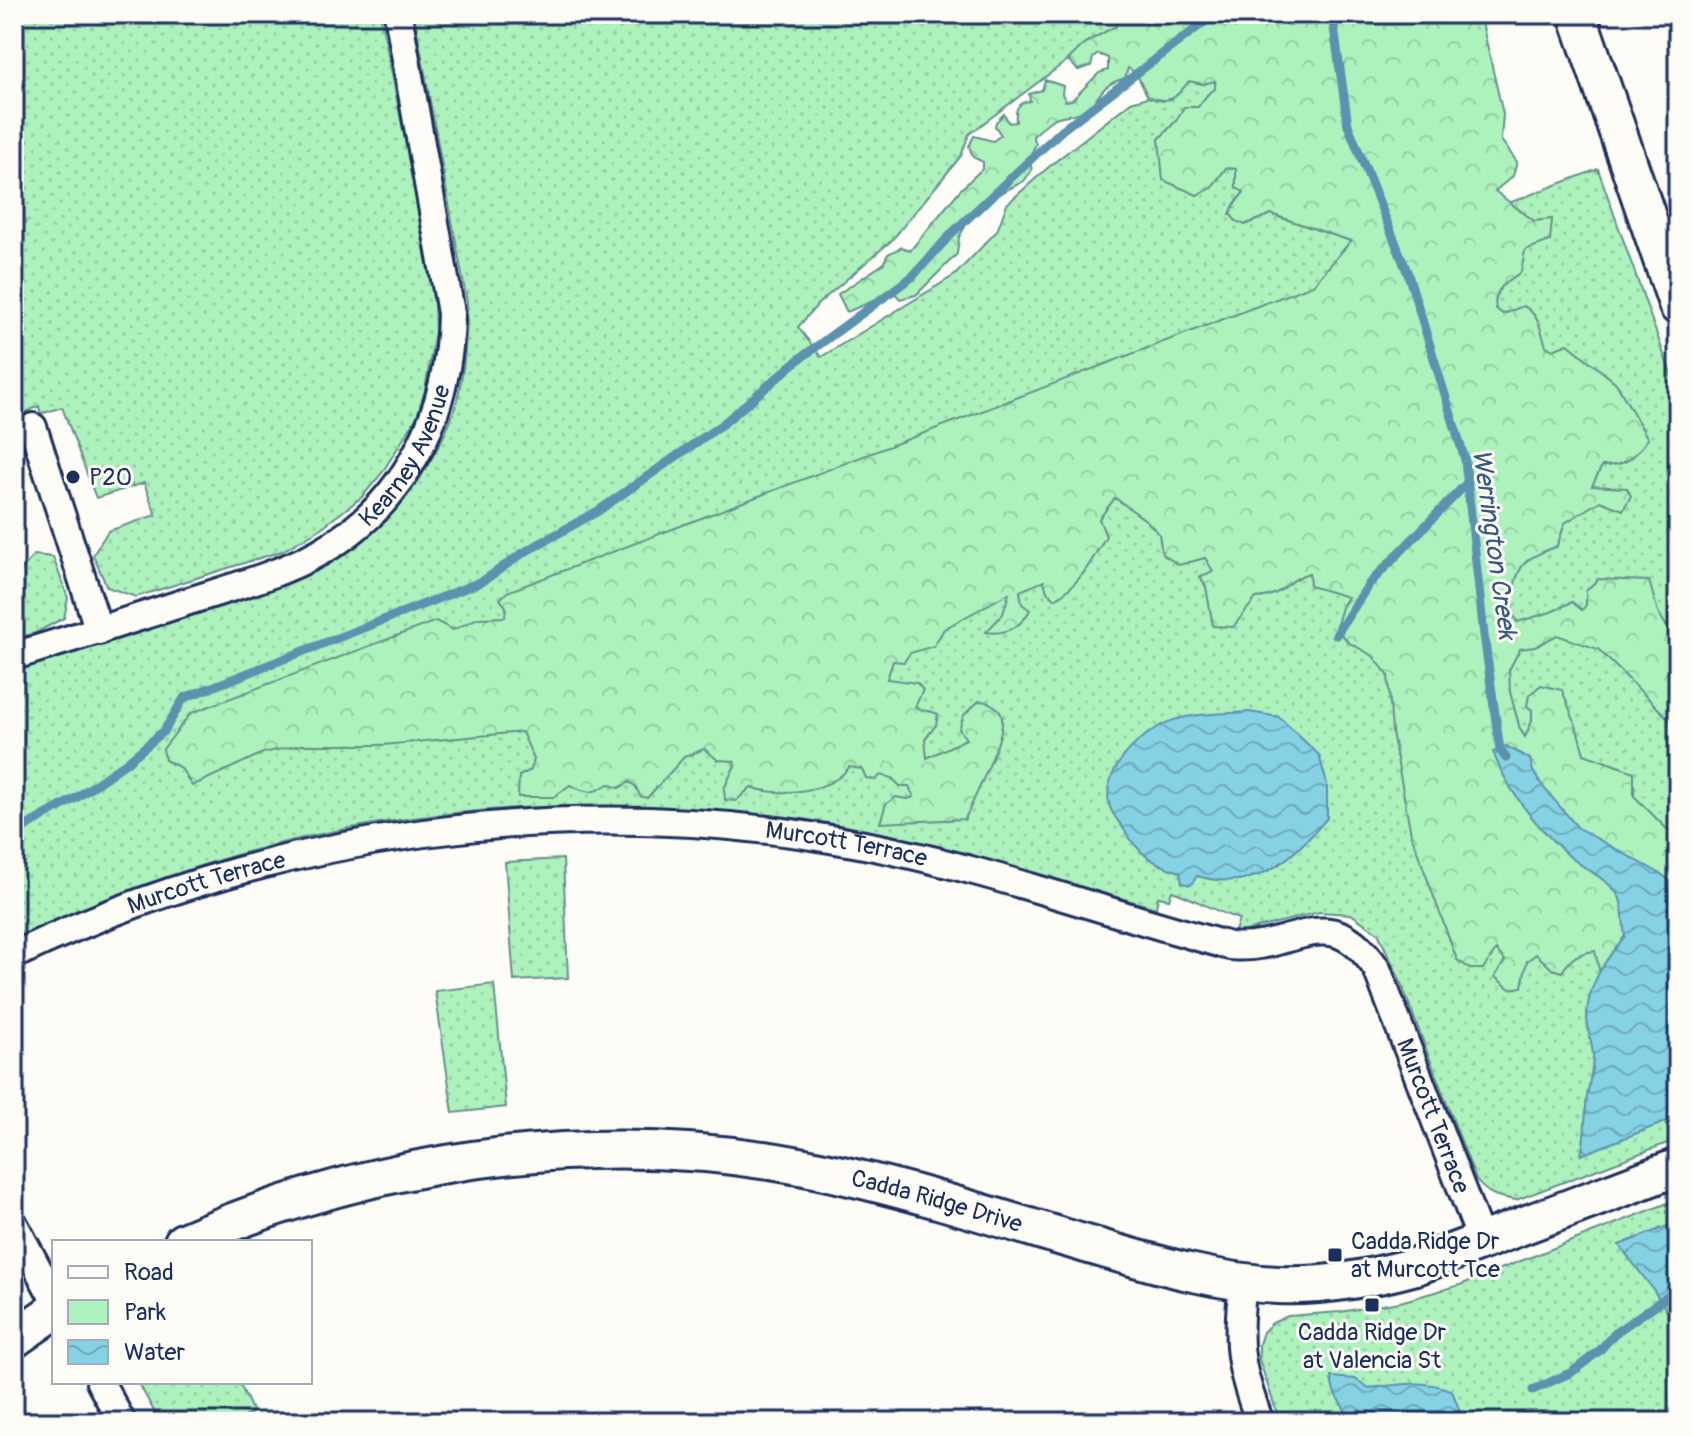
<svg xmlns="http://www.w3.org/2000/svg" width="1692" height="1436" viewBox="0 0 1692 1436" font-family="Pangolin,sans-serif">
	<style>
		.green { fill: url(#green-dots); stroke: #64908d; stroke-width: 2 }
		.forest { fill: url(#forest-crowns); stroke: #64908d; stroke-width: 2 }
		.water { fill: url(#water-waves); stroke: #5b91af; stroke-width: 2 }
		.lines { fill: none; stroke-linecap: round; stroke-linejoin: round }
		.stream { stroke: #5b91af; stroke-width: 9 }
		.street-casing { stroke: #1b2f5e; stroke-width: 32 }
		.secondary-casing { stroke: #1b2f5e; stroke-width: 42 }
		.street { stroke: #fdfcf7; stroke-width: 26 }
		.secondary { stroke: #fdfcf7; stroke-width: 36 }
		.poi-dot { fill: #1b2f5e; stroke: #fdfcf7; stroke-width: 3 }
		.labels { text-anchor: middle; stroke-width: 6; stroke-linejoin: round; paint-order: stroke }
		.street-label { font-size: 24px; fill: #1b2f5e; stroke: #fdfcf7 }
		.poi-label { font-size: 24px; fill: #1b2f5e; stroke: #fdfcf7; text-anchor: start }
		.water-label { font-size: 26px; font-style: italic; fill: #365880; stroke: #fdfcf7 }
	</style>
	<defs>
		<pattern id="green-dots" width="8" height="8" patternUnits="userSpaceOnUse" patternTransform="scale(2)"><rect width="8" height="8" fill="#adf1bc"/><path d="M2 2h.1M6 6h.1" fill="none" stroke="#94cfa4" stroke-width="1.8" stroke-linecap="round"/></pattern>
		<pattern id="forest-crowns" width="20" height="18" patternUnits="userSpaceOnUse" patternTransform="scale(2)"><rect width="20" height="18" fill="#adf1bc"/><path d="M2 6a3 3 0 1 1 6 0M12 15a3 3 0 1 1 6 0" fill="none" stroke="#94cfa4"/></pattern>
		<pattern id="water-waves" width="16" height="10" patternUnits="userSpaceOnUse" patternTransform="scale(2)"><rect width="16" height="10" fill="#86d2e5"/><path d="M0 5q4-4 8 0t8 0" fill="none" stroke="#6dabbd"/></pattern>
	</defs>
	<rect width="100%" height="100%" fill="#fdfcf7"/>
	<filter id="ink" filterUnits="userSpaceOnUse"><feTurbulence type="fractalNoise" baseFrequency=".0125" numOctaves="2"/><feDisplacementMap in="SourceGraphic" scale="16" xChannelSelector="R" yChannelSelector="G"/><feConvolveMatrix kernelMatrix="1 2 1 2 8 2 1 2 1" color-interpolation-filters="sRGB"/></filter>
	<g filter="url(#ink)">
		<g class="green">
			<path d="M14,14H380L423,231L434,304L435,331L425,390L417,417L382,473L362,497L317,531L282,551L136,597L107,587L93,555L108,531L156,515L144,483L96,498L62,407L41,414L39,406L18,416L23,425L14,440Z"/>
			<path d="M414,14H1117L1116,26L1085,43L1068,60L969,134L961,156L892,240L818,304L798,327L821,357L955,275L997,231L1007,204L1051,165L1131,102L1148,97L1163,101L1189,81L1203,84L1215,80L1216,89L1208,94L1198,107H1184L1176,121L1159,139L1182,188L1197,195L1211,188L1226,168L1237,169L1244,192L1234,205L1245,225L1270,214L1351,241L1325,273L1598,169L1678,394V1139L1516,1200C1498,1197 1487,1195 1476,1180L1399,978L1378,933L1351,914L1319,912L1234,934L1239,919C1215,912 1196,899 1172,891L1169,899L1158,897L1156,908C1092,890 1028,872 963,854C936,847 909,838 882,833C645,788 393,796 165,878C113,896 64,918 14,940V668L300,578C326,564 354,549 377,528C410,498 446,443 457,400C465,368 467,335 467,302Z"/>
			<path d="M34,555L53,557L68,598L64,618L35,633L14,639V572L21,570Z"/>
			<path d="M563,859L568,978L514,981L505,862Z"/>
			<path d="M494,984L506,1107L453,1113L435,991Z"/>
			<path d="M1678,1199V1422H1280L1259,1359V1344L1263,1332L1272,1323L1288,1316L1340,1312L1400,1302L1460,1285Z"/>
			<path d="M138,1382H239L253,1412L235,1422H160Z"/>
		</g>
		<path class="forest" d="M1117,14H1381L1385,17L1393,14H1480L1503,114L1501,140L1517,162L1513,176L1495,191L1534,221L1552,219L1550,241L1525,250L1521,272C1507,282 1492,289 1496,309L1503,314L1523,306C1539,313 1541,332 1546,346L1553,350L1568,344L1616,383L1648,439C1634,458 1626,466 1602,466L1592,486L1627,488L1631,496L1623,510L1600,501L1565,523L1557,546C1548,550 1535,554 1527,561C1514,572 1508,607 1517,622L1551,612L1572,602L1582,610L1586,605V591L1598,579L1649,581L1658,612L1678,645V728L1598,649L1557,635L1535,647L1520,649L1509,670L1510,692L1520,729L1525,737L1532,721V710L1527,706L1529,695L1541,685L1562,690L1576,725L1584,754L1634,772V796L1672,834L1678,858V919L1601,978L1595,951C1578,953 1571,957 1562,972L1552,969L1536,954L1527,961L1522,987L1510,989L1495,977L1505,960L1496,950L1483,969H1471L1457,960L1411,834L1392,732L1388,675L1373,656L1348,642L1336,628L1342,607L1348,597L1310,586L1309,573C1286,579 1286,596 1256,598L1233,627L1213,626L1206,587L1200,577L1213,571L1205,558L1179,565L1162,554L1159,534L1147,521L1115,498L1099,519L1106,536C1092,561 1080,584 1055,599L1047,592L1044,581L1020,591L1022,604L1030,610C1021,627 1006,635 986,632L1003,614L1009,593L944,629L934,646L910,653L904,662L893,661L887,679L917,683L923,690L915,707C923,712 930,710 938,714L936,725L925,739L927,758L966,739L959,729L964,715L979,701C988,701 1001,707 1002,718C1005,738 974,798 965,819L880,823L886,804L896,797L907,799L914,797L909,786H900L892,778L881,775L875,780L866,778L862,769L849,767C832,792 778,798 751,787L736,801L725,800L724,789L735,765L734,761L718,760L704,749L684,757L647,798L640,796L636,787L630,782L619,788L608,784C592,795 587,793 570,785L554,797H518L519,776L531,770L534,759L522,732L383,745H301L263,753L192,786L181,768L165,760L163,749L191,713L436,621L453,630L478,618L505,617L506,607L500,599L507,592L1313,285L1351,241L1271,214L1245,225L1236,221L1230,214L1234,205L1244,192L1236,188V169L1226,168L1211,188L1197,195L1163,180L1159,139L1176,121L1184,107H1198L1208,94L1215,89V81L1203,84L1189,81C1175,99 1171,104 1148,97L1136,73L1128,68L1125,78C1095,87 1103,99 1085,110C1075,116 1063,114 1053,119C1046,123 1039,131 1033,136L1036,144L1029,158L1032,170L1024,181L988,200L971,216L959,237L957,254L916,295L900,299L894,292L847,312L838,294L883,264L888,254L902,247L910,251L960,190L983,168V162L973,157L969,146L974,136L993,141L1001,135L995,126L996,122L1004,114L1009,123L1016,122C1015,110 1017,102 1030,101L1029,94L1042,90L1045,80L1063,86L1062,94L1066,101L1072,100L1099,73L1108,70V58L1098,54L1093,58L1091,66L1078,70L1068,60L1085,43L1116,26Z"/>
		<g class="water">
			<path d="M1249,712L1279,717L1319,755L1327,784V818C1290,861 1257,893 1197,876L1191,885L1182,883L1180,872C1151,863 1139,854 1123,828C1119,822 1112,814 1110,807C1100,774 1133,742 1158,727C1183,712 1221,714 1249,712Z"/>
			<path d="M1506,746L1530,759L1533,771L1544,788L1578,828L1661,874L1678,887V1117L1581,1155C1585,1138 1585,1124 1586,1106C1587,1089 1593,1073 1593,1056C1593,1044 1587,1032 1587,1019C1586,987 1605,960 1625,936C1623,925 1624,910 1620,899C1614,882 1584,869 1569,856C1537,827 1508,792 1493,752Z"/>
			<path d="M1678,1222V1329L1653,1289L1619,1245Z"/>
			<path d="M1331,1377L1355,1379L1369,1388C1399,1385 1424,1378 1452,1391L1464,1422H1349C1346,1402 1333,1402 1331,1377Z"/>
		</g>
		<g class="lines">
			<g class="stream">
				<path d="M1332,14L1348,125L1408,274L1465,460L1484,635L1500,750L1506,758"/>
				<path d="M1336,635L1369,584L1468,482"/>
				<path d="M14,833L76,798L127,762L164,731L184,698L483,581L523,553L598,511L724,423L798,360L913,276L952,233L1062,130L1215,14"/>
				<path d="M1533,1390L1572,1372L1599,1351L1615,1333L1678,1289"/>
			</g>
			<g class="street-casing">
				<g id="street">
					<path d="M33,427L99,631"/>
					<path id="s1" d="M14,656C73,638 131,620 189,601C233,587 279,575 320,552C408,503 450,410 451,313L398,14"/>
					<path id="s2" d="M14,955C271,832 568,791 848,842C978,865 1103,912 1230,946C1294,953 1328,896 1377,969L1482,1242"/>
					<path d="M14,1224L54,1299"/>
					<path d="M1243,1282C1236,1342 1238,1365 1260,1422"/>
					<path d="M100,1382L122,1422"/>
				</g>
			</g>
			<g class="secondary-casing">
				<g id="secondary">
					<path d="M1577,14L1678,306"/>
					<path id="s3" d="M183,1242C390,1153 621,1123 842,1175C924,1194 1005,1220 1086,1244C1149,1262 1212,1282 1278,1285C1324,1287 1372,1278 1416,1266L1678,1167"/>
					<path d="M14,1339L54,1311"/>
				</g>
			</g>
			<use href="#street" class="street"/>
			<use href="#secondary" class="secondary"/>
		</g>
	</g>
	<g class="poi-dot">
		<circle cx="73" cy="477" r="8"/>
		<rect x="1327" y="1247" width="16" height="16" rx="4"/>
		<rect x="1364" y="1297" width="16" height="16" rx="4"/>
	</g>
	<g class="labels">
		<g class="street-label">
			<text dy="8" stroke="none"><textPath href="#s1" startOffset="456">Kearney Avenue</textPath></text>
			<text dy="8" stroke="none"><textPath href="#s2" startOffset="854">Murcott Terrace</textPath></text>
			<text dy="8" stroke="none"><textPath href="#s2" startOffset="206">Murcott Terrace</textPath></text>
			<text dy="8" stroke="none"><textPath href="#s2" startOffset="1572">Murcott Terrace</textPath></text>
			<text dy="8" stroke="none"><textPath href="#s3" startOffset="772">Cadda Ridge Drive</textPath></text>
		</g>
		<g class="poi-label">
			<text x="89" y="485">P20</text>
			<text x="1351" y="1249">Cadda Ridge Dr<tspan x="1351" dy="28">at Murcott Tce</tspan></text>
			<text x="1372" y="1340" text-anchor="middle">Cadda Ridge Dr<tspan x="1372" dy="28">at Valencia St</tspan></text>
		</g>
		<g class="water-label">
			<text transform="translate(1495 544) rotate(82)" y="9">Werrington Creek</text>
		</g>
	</g>
	<rect width="1692" height="1436" fill="none" stroke="#fdfcf7" stroke-width="48"/>
	<rect x="24" y="24" width="1644" height="1388" fill="none" stroke="#1b2f5e" stroke-width="3" filter="url(#ink)"/>
	<rect x="52" y="1240" width="260" height="144" fill="#fdfcf7" stroke="#a3aaba" stroke-width="2"/>
	<rect x="68" y="1266" width="40" height="12" fill="#fdfcf7" stroke="#a3aaba" stroke-width="2"/>
	<text x="124" y="1280" font-size="24" fill="#1b2f5e">Road</text>
	<rect x="68" y="1300" width="40" height="24" fill="#adf1bc" stroke="#a3aaba" stroke-width="2"/>
	<text x="124" y="1320" font-size="24" fill="#1b2f5e">Park</text>
	<rect x="68" y="1340" width="40" height="24" fill="url(#water-waves)" stroke="#a3aaba" stroke-width="2"/>
	<text x="124" y="1360" font-size="24" fill="#1b2f5e">Water</text>
</svg>
